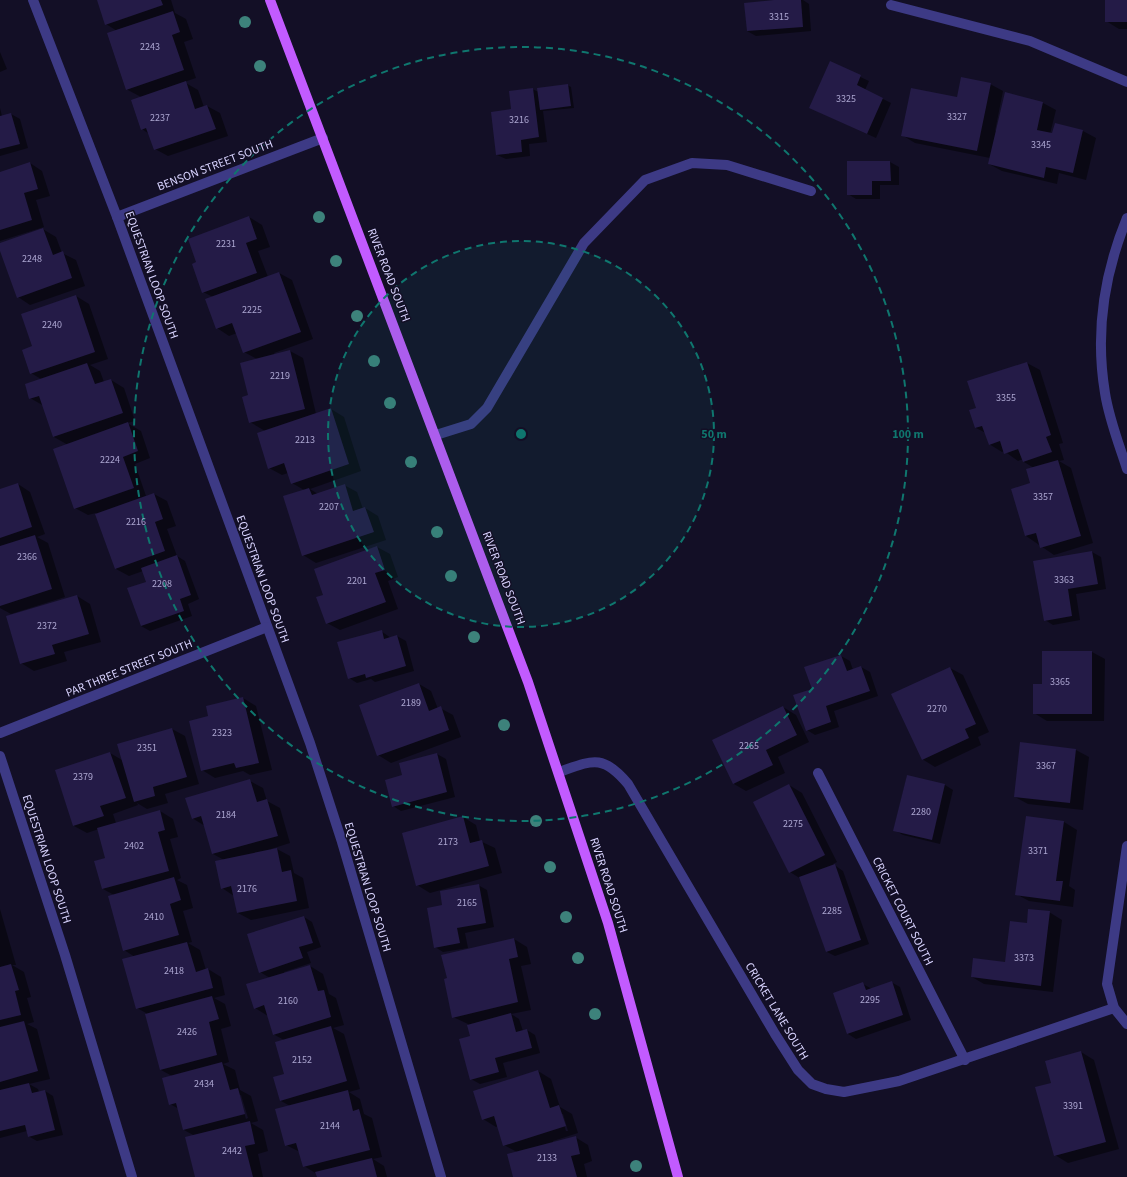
<svg xmlns="http://www.w3.org/2000/svg" width="1127" height="1177" viewBox="0 0 1127 1177" font-family="'Source Sans 3',sans-serif">
	<style>
		.shadow { fill: #0007; fill-rule: evenodd }
		.building { fill: #241b47 }
		.lines { fill: none; stroke-linecap: round; stroke-linejoin: round }
		.minor { stroke: #3d3a85; stroke-width: 10 }
		.major { stroke: #c25bff; stroke-width: 10 }
		.tree { fill: #3d827b }
		.ring { fill: none; stroke: #0f766e; stroke-width: 2; stroke-dasharray: 7 5 }
		.labels { text-anchor: middle; stroke-width: 3; stroke-linejoin: round; paint-order: stroke }
		.number-label { font-size: 10px; fill: #aca6d1 }
		.street-label { font-size: 12px; fill: #d9d4ff; stroke: #130f26 }
		.centre { fill: #0f766e; stroke: #130f26; stroke-width: 2 }
		.ring-label { font-size: 12px; text-anchor: middle; font-weight: bold; fill: #0f766e; stroke: #130f26; stroke-width: 3; stroke-linejoin: round; paint-order: stroke }
	</style>
	<rect width="100%" height="100%" fill="#130f26"/>
	<g class="shadow">
		<path d="M98,0H171L175,13L186,19L193,39L184,42L196,78L184,82L198,90L204,107L207,106L220,113L228,136L168,156L155,149L149,134L142,129L141,97L126,89L117,31L106,24Z"/>
		<path d="M786,0H803L809,4L811,31L756,36L747,31Z"/>
		<path d="M1107,0H1127V29H1119L1106,21Z"/>
		<path d="M0,52L7,69L0,72Z"/>
		<path d="M830,63L869,81L865,90L891,103L876,138L819,112Z"/>
		<path d="M990,84L1003,91L995,131L1043,103L1056,110L1050,134L1053,135L1055,124L1083,131L1096,138L1086,180L1059,173L1057,184L1002,171L989,164L990,158L915,143L902,135L958,98Z"/>
		<path d="M567,85L571,87L574,108L543,111L547,142L529,144L530,156L506,159L497,155L512,110L532,89L539,92Z"/>
		<path d="M0,108L2,116L11,114L20,119L28,148L0,156Z"/>
		<path d="M848,162H890L899,167V185H880V199H856L848,194Z"/>
		<path d="M30,163L42,171L50,196L36,200L44,227L0,241V173Z"/>
		<path d="M249,217L262,225L270,247L258,251L268,277L279,273L292,280L313,339L274,353L275,355L290,351L303,358L316,414L331,409L344,417L361,471L310,489L318,494L344,485L357,492L363,509L365,508L378,516L386,540L316,563L303,555L304,490L292,483L288,473L282,475L269,468L265,431L250,422L249,396L257,359L244,352L237,333L229,336L217,328L213,297L203,292L197,263Z"/>
		<path d="M41,228L56,237L62,253L76,260L85,286L30,305L18,297L0,244L42,230Z"/>
		<path d="M76,296L89,304L108,359L90,365L100,371L104,382L111,380L124,388L135,421L127,423L141,431L150,458L135,464L146,496L154,494L167,501L176,526L167,529L177,556L185,561L199,599L188,604L192,616L150,631L141,626L147,582L143,571L129,576L116,569L96,513L88,515L75,508L68,445L54,437L44,406L30,398L41,379L31,373L33,347Z"/>
		<path d="M1027,363L1040,370L1063,443L1059,444L1064,460L1059,461L1071,468L1093,543L1054,555L1026,536L1034,468L1024,462L1023,459L1018,461L1004,451L1002,452L989,444L986,433L976,428L977,409Z"/>
		<path d="M18,484L30,492L45,534L37,537L48,543L65,597L11,614L0,608V491Z"/>
		<path d="M377,547L390,554L398,577L388,581L398,609L340,630L327,623L324,596Z"/>
		<path d="M1092,552L1101,557L1106,589L1076,594L1080,620L1053,625L1045,620L1035,562Z"/>
		<path d="M77,596L90,604L101,642L64,652L67,661L34,671L21,663Z"/>
		<path d="M381,631L391,638L397,636L406,641L414,671L375,682L371,679L357,683L349,678Z"/>
		<path d="M1092,652L1105,659L1104,721H1047L1034,713L1043,685Z"/>
		<path d="M841,656L850,661L853,670L861,667L870,672L878,696L834,711L839,727L815,735L807,730L813,689L806,668Z"/>
		<path d="M950,668L963,675L989,732L978,737L981,745L935,767L922,759Z"/>
		<path d="M419,684L431,691L438,709L440,708L453,715L461,737L391,763L378,755Z"/>
		<path d="M243,698L256,706L272,770L250,775L243,771L215,778L202,770L209,717Z"/>
		<path d="M783,707L796,715L809,742L778,757L785,773L746,791L734,784Z"/>
		<path d="M172,729L185,736L199,784L165,794L168,803L147,809L137,803L138,805L113,814L116,823L160,811L173,819L178,837L170,839L181,878L177,880L187,885L193,908L183,911L192,942L188,943L200,950L206,970L208,969L221,977L225,995L214,998L225,1004L231,1026L221,1029L229,1062L223,1064L235,1070L240,1090L251,1096L258,1121L251,1123L263,1130L268,1151L258,1154L263,1177H196L195,1136L184,1130L179,1109L170,1104L172,1076L161,1070L146,1013L137,1008L135,957L124,950L114,895L103,889L95,861L106,858L99,829L87,833L74,826L56,771L110,753L122,760ZM239,1095H241L248,1118L246,1119Z"/>
		<path d="M1076,750L1089,757L1083,810L1028,804L1015,797Z"/>
		<path d="M437,754L446,759L455,797L401,811L393,806L403,776L400,763Z"/>
		<path d="M907,776L945,785L953,790L940,844L903,835L894,830Z"/>
		<path d="M250,781L263,788L267,801L280,808L290,843L271,849V850L277,849L290,856L294,873L303,878L309,908L251,920L238,913L234,896L222,888L224,860L213,854L205,826L192,818Z"/>
		<path d="M789,785L802,793L837,862L833,864L843,871L869,944L835,956L827,952L801,879L790,872Z"/>
		<path d="M463,817L476,825L480,841L495,848L502,873L430,893L417,885Z"/>
		<path d="M1064,822L1077,830L1069,886L1075,890L1073,907L1029,901L1016,894Z"/>
		<path d="M478,885L487,890L494,927L465,933L468,948L443,952L435,947L444,906Z"/>
		<path d="M0,909L16,965H12L24,972L31,997L27,998L34,1022L27,1024L37,1029L50,1079L29,1084L38,1089L39,1092L45,1091L53,1096L63,1135L37,1141L28,1136L27,1131L0,1138Z"/>
		<path d="M1049,912L1062,920L1053,992L984,984L972,977L1006,963L1028,924Z"/>
		<path d="M304,917L312,922L321,947L307,952L311,963L284,972L285,974L310,966L323,974L329,994L336,998L344,1025L333,1028L344,1034L360,1089L349,1092L360,1099L364,1114L372,1118L382,1157L373,1159L384,1166L387,1177H318L317,1174L304,1166L300,1152L286,1145L290,1106L281,1101L285,1074L284,1040L273,1034L268,1016L255,1008L270,978L260,972Z"/>
		<path d="M514,939L527,947L531,964L521,966L531,1010L511,1014L519,1019L523,1031L527,1030L535,1035L540,1053L503,1063L507,1077L480,1084L471,1079V1037L468,1024L453,1017Z"/>
		<path d="M891,982L900,987L911,1020L856,1039L848,1034L863,984L872,989Z"/>
		<path d="M1081,1052L1094,1060L1119,1149L1068,1163L1055,1155L1052,1083Z"/>
		<path d="M538,1071L551,1079L560,1107L572,1114L578,1133L553,1141V1143L575,1137L588,1145L592,1161L584,1164L587,1177H514L517,1152L504,1145L498,1126L496,1127L483,1119ZM561,1114H563L568,1131H566Z"/>
	</g>
	<g class="building">
		<path d="M97,0H161L163,5L105,25Z"/>
		<path d="M774,0H801L803,27L747,31L744,3Z"/>
		<rect x="1105" y="0" width="22" height="22"/>
		<path d="M173,11L180,32L172,35L184,70L126,90L107,33Z"/>
		<path d="M830,61L861,75L857,85L883,98L867,134L809,108Z"/>
		<path d="M961,77L991,83L977,151L901,136L911,88L957,97Z"/>
		<path d="M186,81L195,109L207,105L216,129L154,150L146,128L141,130L131,100Z"/>
		<path d="M568,84L571,106L540,110L537,88Z"/>
		<path d="M533,88L539,137L521,140L522,152L496,155L491,112L511,109L509,91Z"/>
		<path d="M1005,92L1043,102L1037,130L1052,133L1055,123L1083,130L1073,173L1046,167L1044,178L988,164Z"/>
		<path d="M11,113L20,144L0,149V116Z"/>
		<path d="M847,161H890L891,181H872V195H847Z"/>
		<path d="M30,162L38,189L24,193L32,220L0,230V172Z"/>
		<path d="M249,216L257,239L246,243L257,273L202,293L192,264L196,262L188,239Z"/>
		<path d="M43,228L53,255L63,251L72,278L17,298L0,251V243Z"/>
		<path d="M279,272L301,332L243,353L232,323L216,329L205,299Z"/>
		<path d="M76,295L95,352L30,374L22,350L32,346L21,314Z"/>
		<path d="M290,350L305,409L249,423L242,397L248,395L240,363Z"/>
		<path d="M1027,362L1051,435L1046,437L1052,452L1023,462L1018,449L1004,454L1000,441L989,445L982,426L975,428L969,410L976,408L967,381Z"/>
		<path d="M87,363L95,384L111,379L123,413L53,437L39,396L29,399L25,384Z"/>
		<path d="M331,408L349,464L291,484L284,463L268,469L257,433Z"/>
		<path d="M128,422L138,451L123,457L134,488L74,509L53,449Z"/>
		<path d="M1058,460L1081,536L1040,548L1036,533L1025,536L1011,489L1030,483L1026,469Z"/>
		<path d="M18,483L32,527L0,538V489Z"/>
		<path d="M345,484L353,511L365,507L374,532L302,556L283,496L309,488L312,495Z"/>
		<path d="M154,493L163,519L155,522L165,551L115,569L95,514Z"/>
		<path d="M35,535L52,589L0,606V546Z"/>
		<path d="M377,546L385,570L375,573L386,602L326,624L316,597L323,595L314,569Z"/>
		<path d="M1092,551L1098,584L1068,589L1072,616L1044,621L1033,561Z"/>
		<path d="M177,555L191,595L180,599L184,611L141,626L127,588L146,582L141,568Z"/>
		<path d="M77,595L89,634L52,645L55,654L20,664L6,616Z"/>
		<path d="M382,630L384,639L397,635L406,666L366,678L365,674L348,679L337,642Z"/>
		<path d="M1042,651H1092V714H1033V684H1042Z"/>
		<path d="M841,655L847,671L861,666L870,691L826,706L831,722L806,731L793,695L812,689L804,667Z"/>
		<path d="M950,667L976,724L965,729L969,738L922,760L891,694Z"/>
		<path d="M419,683L429,711L441,706L449,730L377,756L359,705Z"/>
		<path d="M243,697L259,763L236,768L234,763L201,771L189,721L208,716L206,706Z"/>
		<path d="M783,706L797,735L766,750L773,765L733,784L712,740Z"/>
		<path d="M172,728L187,777L153,787L155,796L134,802L117,744Z"/>
		<path d="M1020,742L1076,749L1070,803L1014,797Z"/>
		<path d="M110,752L126,798L100,806L104,816L73,826L55,770Z"/>
		<path d="M437,753L447,792L392,807L385,780L402,775L399,763Z"/>
		<path d="M907,775L945,784L932,840L893,831Z"/>
		<path d="M250,779L257,802L267,799L278,836L212,854L201,816L192,819L185,798Z"/>
		<path d="M789,784L825,855L789,873L753,802Z"/>
		<path d="M160,810L165,830L158,832L169,871L102,889L94,861L105,858L97,828Z"/>
		<path d="M463,816L470,843L482,840L489,866L416,886L402,833Z"/>
		<path d="M1026,816L1064,821L1056,881H1063L1060,901L1015,895Z"/>
		<path d="M277,848L282,872L291,870L297,901L237,913L231,886L221,889L215,861Z"/>
		<path d="M835,864L861,940L826,952L799,877Z"/>
		<path d="M174,877L181,900L170,904L179,935L123,951L108,896Z"/>
		<path d="M479,884L486,923L457,928L460,943L434,948L427,908L442,905L440,891Z"/>
		<path d="M1028,909L1050,911L1041,986L971,977L973,958L1005,962L1010,921L1027,923Z"/>
		<path d="M304,916L313,943L299,947L303,958L259,973L247,934Z"/>
		<path d="M514,938L518,957L509,959L518,1002L452,1018L444,979L447,978L441,955Z"/>
		<path d="M187,942L196,972L208,968L213,988L136,1009L122,959Z"/>
		<path d="M11,964L19,990L15,991L21,1015L0,1020V967Z"/>
		<path d="M310,965L318,991L324,990L331,1017L273,1035L264,1005L254,1009L246,984Z"/>
		<path d="M892,981L903,1015L847,1034L833,993L863,982L866,990Z"/>
		<path d="M212,996L219,1019L209,1022L217,1055L160,1070L145,1014Z"/>
		<path d="M511,1013L516,1032L527,1029L532,1048L495,1058L499,1072L470,1080L459,1039L470,1036L467,1025Z"/>
		<path d="M24,1021L38,1071L0,1082V1027Z"/>
		<path d="M331,1026L347,1081L280,1101L273,1077L284,1074L275,1042Z"/>
		<path d="M1081,1051L1106,1142L1054,1156L1035,1087L1051,1083L1045,1061Z"/>
		<path d="M222,1062L230,1090L238,1088L245,1114L183,1130L176,1103L169,1105L162,1078Z"/>
		<path d="M538,1070L550,1108L559,1105L566,1126L503,1146L494,1116L482,1120L473,1091Z"/>
		<path d="M29,1083L32,1093L45,1090L55,1130L28,1137L25,1125L0,1131V1090Z"/>
		<path d="M348,1090L353,1111L359,1109L370,1150L303,1167L296,1143L285,1146L275,1109Z"/>
		<path d="M250,1121L255,1144L245,1146L253,1177H195L185,1137Z"/>
		<path d="M576,1136L580,1154L571,1156L577,1177H513L507,1154Z"/>
		<path d="M372,1158L377,1177H317L315,1172Z"/>
	</g>
	<g class="lines">
		<g class="minor">
			<path d="M33,0L117,217L310,743L342,842L441,1177"/>
			<path d="M891,5L1030,41L1127,82"/>
			<path d="M117,217L323,138"/>
			<path d="M1127,218C1104,274 1095,333 1105,393C1109,419 1119,444 1127,469"/>
			<path d="M436,435L471,424L487,408L584,243L645,180L692,163L727,165L811,191"/>
			<path d="M0,733L267,627"/>
			<path d="M0,756L65,955L132,1177"/>
			<path d="M559,772C593,760 603,754 628,784L775,1034L798,1070L812,1084L826,1089L844,1092L899,1081L1114,1008"/>
			<path d="M818,773L965,1060"/>
			<path d="M1127,846L1107,984L1114,1008L1127,1024"/>
		</g>
		<path class="major" d="M270,0L528,682L608,923L678,1177"/>
	</g>
	<g class="tree">
		<circle cx="245" cy="22" r="6"/>
		<circle cx="260" cy="66" r="6"/>
		<circle cx="319" cy="217" r="6"/>
		<circle cx="336" cy="261" r="6"/>
		<circle cx="357" cy="316" r="6"/>
		<circle cx="374" cy="361" r="6"/>
		<circle cx="390" cy="403" r="6"/>
		<circle cx="411" cy="462" r="6"/>
		<circle cx="437" cy="532" r="6"/>
		<circle cx="451" cy="576" r="6"/>
		<circle cx="474" cy="637" r="6"/>
		<circle cx="504" cy="725" r="6"/>
		<circle cx="536" cy="821" r="6"/>
		<circle cx="550" cy="867" r="6"/>
		<circle cx="566" cy="917" r="6"/>
		<circle cx="578" cy="958" r="6"/>
		<circle cx="595" cy="1014" r="6"/>
		<circle cx="636" cy="1166" r="6"/>
	</g>
	<circle cx="521" cy="434" r="193" fill="#0f766e" fill-opacity=".12"/>
	<g class="ring">
		<circle cx="521" cy="434" r="193"/>
		<circle cx="521" cy="434" r="387"/>
	</g>
	<g class="labels">
		<g class="number-label">
			<text x="779" y="20">3315</text>
			<text x="150" y="50">2243</text>
			<text x="846" y="102">3325</text>
			<text x="957" y="120">3327</text>
			<text x="160" y="121">2237</text>
			<text x="519" y="123">3216</text>
			<text x="1041" y="148">3345</text>
			<text x="226" y="247">2231</text>
			<text x="32" y="262">2248</text>
			<text x="252" y="313">2225</text>
			<text x="52" y="328">2240</text>
			<text x="280" y="379">2219</text>
			<text x="1006" y="401">3355</text>
			<text x="305" y="443">2213</text>
			<text x="110" y="463">2224</text>
			<text x="1043" y="500">3357</text>
			<text x="329" y="510">2207</text>
			<text x="136" y="525">2216</text>
			<text x="27" y="560">2366</text>
			<text x="1064" y="583">3363</text>
			<text x="357" y="584">2201</text>
			<text x="162" y="587">2208</text>
			<text x="47" y="629">2372</text>
			<text x="1060" y="685">3365</text>
			<text x="411" y="706">2189</text>
			<text x="937" y="712">2270</text>
			<text x="222" y="736">2323</text>
			<text x="749" y="749">2265</text>
			<text x="147" y="751">2351</text>
			<text x="1046" y="769">3367</text>
			<text x="83" y="780">2379</text>
			<text x="921" y="815">2280</text>
			<text x="226" y="818">2184</text>
			<text x="793" y="827">2275</text>
			<text x="448" y="845">2173</text>
			<text x="134" y="849">2402</text>
			<text x="1038" y="854">3371</text>
			<text x="247" y="892">2176</text>
			<text x="467" y="906">2165</text>
			<text x="832" y="914">2285</text>
			<text x="154" y="920">2410</text>
			<text x="1024" y="961">3373</text>
			<text x="174" y="974">2418</text>
			<text x="870" y="1003">2295</text>
			<text x="288" y="1004">2160</text>
			<text x="187" y="1035">2426</text>
			<text x="302" y="1063">2152</text>
			<text x="204" y="1087">2434</text>
			<text x="1073" y="1109">3391</text>
			<text x="330" y="1129">2144</text>
			<text x="232" y="1154">2442</text>
			<text x="547" y="1161">2133</text>
		</g>
		<g class="street-label">
			<text transform="translate(215 165) rotate(-21)" y="4">BENSON STREET SOUTH</text>
			<text transform="translate(152 275) rotate(70)" y="4">EQUESTRIAN LOOP SOUTH</text>
			<text transform="translate(389 275) rotate(69)" y="4">RIVER ROAD SOUTH</text>
			<text transform="translate(504 578) rotate(69)" y="4">RIVER ROAD SOUTH</text>
			<text transform="translate(263 579) rotate(70)" y="4">EQUESTRIAN LOOP SOUTH</text>
			<text transform="translate(129 668) rotate(-22)" y="4">PAR THREE STREET SOUTH</text>
			<text transform="translate(47 859) rotate(72)" y="4">EQUESTRIAN LOOP SOUTH</text>
			<text transform="translate(609 885) rotate(72)" y="4">RIVER ROAD SOUTH</text>
			<text transform="translate(368 887) rotate(73)" y="4">EQUESTRIAN LOOP SOUTH</text>
			<text transform="translate(903 911) rotate(63)" y="4">CRICKET COURT SOUTH</text>
			<text transform="translate(777 1011) rotate(59)" y="4">CRICKET LANE SOUTH</text>
		</g>
	</g>
	<circle cx="521" cy="434" r="6" class="centre"/>
	<g class="ring-label">
		<text x="714" y="438">50 m</text>
		<text x="908" y="438">100 m</text>
	</g>
</svg>
